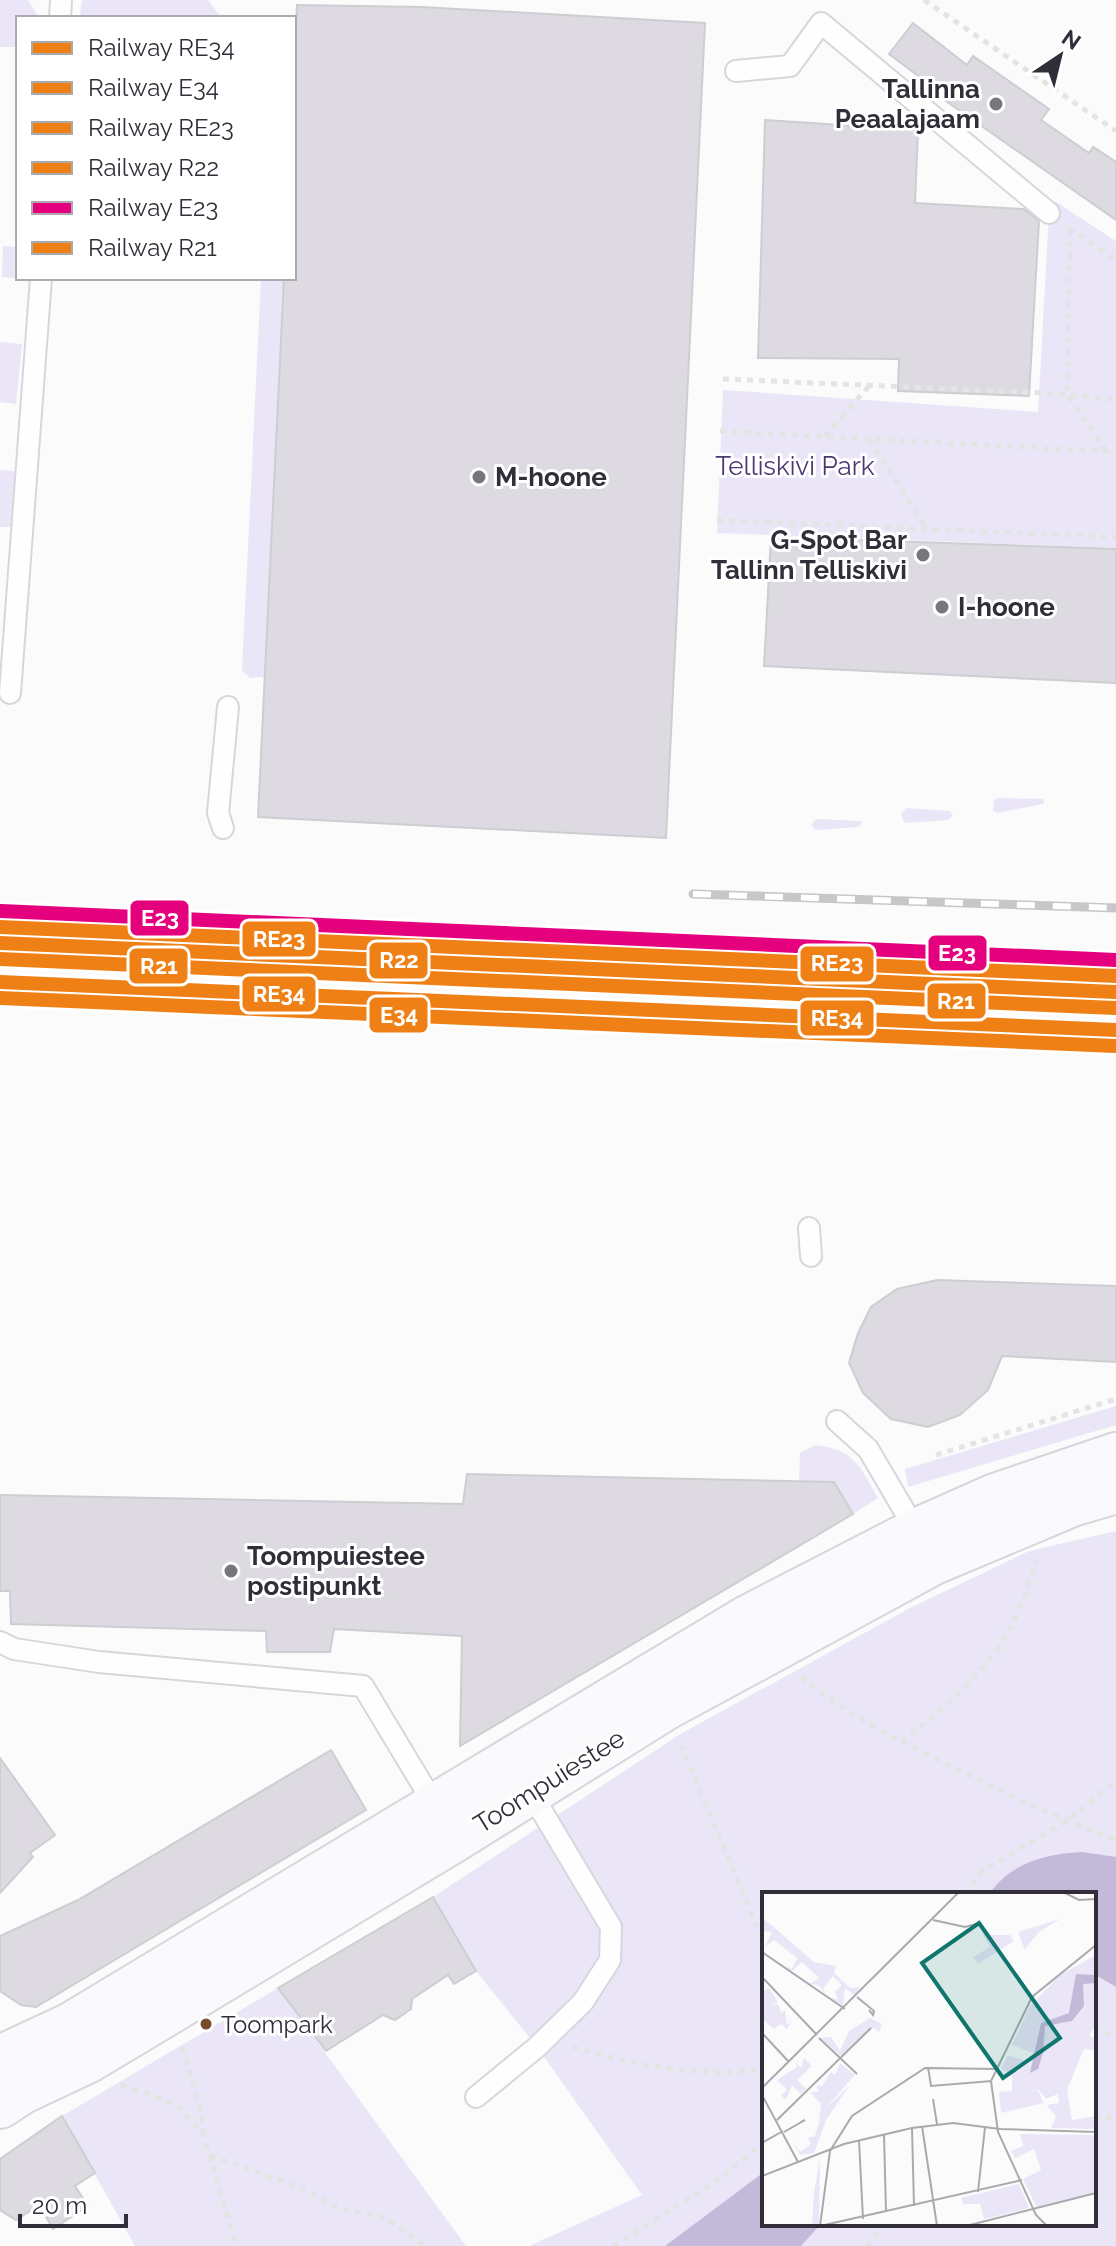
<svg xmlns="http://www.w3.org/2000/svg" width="1116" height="2246" viewBox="0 0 1116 2246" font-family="Raleway,sans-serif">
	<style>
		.green { fill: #eae6f7; fill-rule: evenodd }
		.water { fill: #c3bada }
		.building { fill: #dddbe1; stroke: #cecdd2; stroke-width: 2 }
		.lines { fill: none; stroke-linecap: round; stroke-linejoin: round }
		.service-casing { stroke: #d8d6dc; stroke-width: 24 }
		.secondary-casing { stroke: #d8d6dc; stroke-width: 48 }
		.path { stroke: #e4e4e5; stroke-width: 5; stroke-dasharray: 6 6; stroke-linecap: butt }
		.service { stroke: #fefefe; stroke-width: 20 }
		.secondary { stroke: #faf9fc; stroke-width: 44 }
		.rail-casing { stroke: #c7c6c8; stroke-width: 9 }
		.rail { stroke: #fff; stroke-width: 6; stroke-dasharray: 18; stroke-linecap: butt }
		.rail-1-casing { stroke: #fff; stroke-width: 20 }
		.rail-2-casing { stroke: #fff; stroke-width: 20 }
		.rail-3-casing { stroke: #fff; stroke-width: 20 }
		.rail-4-casing { stroke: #fff; stroke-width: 20 }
		.rail-5-casing { stroke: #fff; stroke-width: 20 }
		.rail-6-casing { stroke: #fff; stroke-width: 20 }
		.rail-1 { stroke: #ef8016; stroke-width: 14 }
		.rail-2 { stroke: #ef8016; stroke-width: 14 }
		.rail-3 { stroke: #ef8016; stroke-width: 14 }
		.rail-4 { stroke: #ef8016; stroke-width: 14 }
		.rail-5 { stroke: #e5007d; stroke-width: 14 }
		.rail-6 { stroke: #ef8016; stroke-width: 14 }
		.poi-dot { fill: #78767d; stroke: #fff; stroke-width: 3 }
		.bus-dot { fill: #7a4b2a; stroke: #fff; stroke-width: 3 }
		.labels { text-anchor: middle; stroke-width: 6; stroke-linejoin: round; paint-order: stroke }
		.bus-label { font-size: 24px; fill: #312e39; stroke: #fff; text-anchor: start }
		.poi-label { font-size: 26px; font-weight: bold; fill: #312e39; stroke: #fff; text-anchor: start }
		.park-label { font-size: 26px; fill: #4c3871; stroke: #fff }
		.street-label { font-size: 26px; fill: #312e39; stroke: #fff }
		.inset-road { fill: none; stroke: #aaa9ad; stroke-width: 2 }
		.view { fill: #0f766e; fill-opacity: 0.15; stroke: #0f766e; stroke-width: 4 }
		.inset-edge { fill: none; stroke: #312e39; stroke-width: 4 }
		.line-badge { stroke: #fff; stroke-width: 3 }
		.badge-label { font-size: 22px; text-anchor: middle; font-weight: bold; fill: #fff }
	</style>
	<rect width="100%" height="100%" fill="#fbfbfb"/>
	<g class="green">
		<path d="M0,0H28L38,16L18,18V47H0Z"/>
		<path d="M82,0H208L220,16L83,18L80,14Z"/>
		<path d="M1056,202L1116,241V548L717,533L723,390L1038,412L1049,213Z"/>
		<path d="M3,246L18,247V278H28L25,279L2,277Z"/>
		<path d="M261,278H284L265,677L250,678L242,671Z"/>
		<path d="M0,342L22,344L16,404L0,402Z"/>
		<path d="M0,470L14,471L15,527H0Z"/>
		<path d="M998,798L1043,799L1044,802L1043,804L997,813L993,810L994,800Z"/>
		<path d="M906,808L950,811L953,815L948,820L905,823L901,815Z"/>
		<path d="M816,819L861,821L862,823L859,827L816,830L811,825Z"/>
		<path d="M1116,1406V1425L908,1487L905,1469Z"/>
		<path d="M815,1445C855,1450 859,1465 878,1498L853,1514L834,1482H799L800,1453Z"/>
		<path d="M1116,1531V2246H529L642,2195L537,2047L476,1971L433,1897L682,1733L910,1608L1029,1551ZM764,1894H1094V2224H764Z"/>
		<path d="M278,1988L466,2246H135L62,2116Z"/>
	</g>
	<g class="water">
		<path d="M1082,1852L1116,1857V1987L1094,1974V1894H989C1011,1863 1044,1854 1082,1852Z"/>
		<path d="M764,2172V2224H821L801,2246H665Z"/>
	</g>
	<g class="building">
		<path d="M297,5L422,7L705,23L666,838L258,817L284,278H294V63Z"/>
		<path d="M913,23L967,65L973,56L1049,109L1041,120L1089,153L1093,147L1116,162V220L943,99L945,96L889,54Z"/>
		<path d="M765,120L918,130L915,203L1024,209L1039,221L1029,396L898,391L899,359L758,358Z"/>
		<path d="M771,537L1116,549V683L764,666Z"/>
		<path d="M937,1280L1116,1286V1362L1002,1356L988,1390L960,1415L928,1427L891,1419L863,1393L849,1363L858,1333L871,1307L897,1289Z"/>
		<path d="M467,1474L834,1482L853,1514L460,1746L462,1636L334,1629L330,1652H267L266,1631L11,1624L10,1591H0V1495L463,1504Z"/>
		<path d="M331,1750L366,1810L36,2007L21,2005L0,1991V1936L78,1900Z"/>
		<path d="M0,1758L55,1835L30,1853L33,1857L0,1893Z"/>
		<path d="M433,1897L476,1971L454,1984L448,1975L412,1999L411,2009L395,2020L383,2015L326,2051L278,1988Z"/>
		<path d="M62,2116L95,2173L75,2186L88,2206L53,2229L39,2205L16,2220L0,2210V2159Z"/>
	</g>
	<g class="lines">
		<g class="service-casing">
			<g id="service">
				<path d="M60,18L61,0"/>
				<path d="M736,71L790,66L821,23L1049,213"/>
				<path d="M10,693L41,278"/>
				<path d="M223,828L218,813L228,707"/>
				<path d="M809,1228L811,1256"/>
				<path d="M837,1421L868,1449L918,1534"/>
				<path d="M0,1642L14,1649L99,1662L363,1686L437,1809"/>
				<path d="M476,2097L537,2047L583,2002L610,1960L611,1927L531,1793"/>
			</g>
		</g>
		<g class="secondary-casing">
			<g id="secondary">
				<path d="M0,2058L69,2026L747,1618L916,1531L995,1496L1116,1455"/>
				<path d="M0,2106L23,2091L89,2060L184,2003L457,1838L665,1708L934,1562L1072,1504L1116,1491"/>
			</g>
		</g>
		<g class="path">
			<path d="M924,0L1116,131"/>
			<path d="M1069,228L1116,260"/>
			<path d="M1070,229L1067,394L1106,451"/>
			<path d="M723,379L1067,394L1116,400"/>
			<path d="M720,431L1116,452"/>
			<path d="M825,436L869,386"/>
			<path d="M869,439L926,528"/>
			<path d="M717,520L1116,537"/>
			<path d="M936,1455L1116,1399"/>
			<path d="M801,1677C844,1713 898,1740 948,1765C1003,1792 1058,1819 1116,1839"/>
			<path d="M901,1742C948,1705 992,1669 1017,1614C1025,1597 1030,1578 1037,1561"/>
			<path d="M681,1745L764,1943"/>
			<path d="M965,1894L982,1871L1065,1822L1116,1781"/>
			<path d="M1094,2028L1116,2037"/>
			<path d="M182,2047L199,2104L204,2135"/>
			<path d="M573,2047C628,2064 707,2079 764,2069"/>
			<path d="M121,2085L150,2094L179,2107L204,2136L236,2246"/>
			<path d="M1094,2118L1116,2117"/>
			<path d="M210,2155L299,2187L341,2209L384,2217L425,2246"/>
			<path d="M613,2246L714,2183L764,2142"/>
			<path d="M867,2246L885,2224"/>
		</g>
		<use href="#service" class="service"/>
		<use href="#secondary" class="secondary"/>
		<g class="rail-casing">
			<path id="rail" d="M693,894L1116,908"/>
		</g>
		<use href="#rail" class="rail"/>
		<g class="rail-1-casing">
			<path id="rail-1" d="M0,982L1116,1030"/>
		</g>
		<g class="rail-2-casing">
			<path id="rail-2" d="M0,998L1115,1046"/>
		</g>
		<g class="rail-3-casing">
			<path id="rail-3" d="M0,927L1116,976"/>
		</g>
		<g class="rail-4-casing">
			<path id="rail-4" d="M0,943L1115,992"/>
		</g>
		<g class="rail-5-casing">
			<path id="rail-5" d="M1,911L1116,960"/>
		</g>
		<g class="rail-6-casing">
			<path id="rail-6" d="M0,959L1115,1008"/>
		</g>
		<use href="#rail-1" class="rail-1"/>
		<use href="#rail-2" class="rail-2"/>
		<use href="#rail-3" class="rail-3"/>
		<use href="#rail-4" class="rail-4"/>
		<use href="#rail-5" class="rail-5"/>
		<use href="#rail-6" class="rail-6"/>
	</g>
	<g class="poi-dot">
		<circle cx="996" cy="104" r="8"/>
		<circle cx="479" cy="477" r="8"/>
		<circle cx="923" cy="555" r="8"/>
		<circle cx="942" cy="607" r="8"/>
		<circle cx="231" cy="1571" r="8"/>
	</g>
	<circle class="bus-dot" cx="206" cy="2024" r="7"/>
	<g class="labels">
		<g class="bus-label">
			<text x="221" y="2033">Toompark</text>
		</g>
		<g class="poi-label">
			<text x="980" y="98" text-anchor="end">Tallinna<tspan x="980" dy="30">Peaalajaam</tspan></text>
			<text x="495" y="486">M-hoone</text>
			<text x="907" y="549" text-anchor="end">G-Spot Bar<tspan x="907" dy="30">Tallinn Telliskivi</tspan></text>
			<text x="958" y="616">I-hoone</text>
			<text x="247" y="1565">Toompuiestee<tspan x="247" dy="30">postipunkt</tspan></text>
		</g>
		<g class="park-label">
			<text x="795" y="475">Telliskivi Park</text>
		</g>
		<g class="street-label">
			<text transform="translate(549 1781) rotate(-32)" y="9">Toompuiestee</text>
		</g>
	</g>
	<g transform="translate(762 1892)">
		<rect width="334" height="334" fill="#fbfbfb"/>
		<path d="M0,25L52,70L74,74L72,81L88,96L98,95L93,104L83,96L81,114L69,106L76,107L73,100L80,93L71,84L61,97L65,103L56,93L47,92L57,86L40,70L29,80L24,74L30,77L35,66L12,48L3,55L10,40L0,39ZM298,27L277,40L263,57L262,56L256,40ZM221,43H248L252,49L216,72L211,65L228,55ZM334,63V133L327,144L334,146V159L322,157L305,198L310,228L334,224V237L289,236L294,225L285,213L297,211L296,202L284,207L277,198L267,199H276L282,211L239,221L237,200L250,199V182L239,177L246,163L266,170L271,161L250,153L268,114L298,83ZM7,96L16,110L9,113L16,112L19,121L23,118L25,133L30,129L25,137L19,132L12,137L0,127V100ZM108,126L120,132L117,140L111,136L79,164L59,146L69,145L78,159L87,139ZM42,166L50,174L35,188L44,197L39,202L30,193L24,208L19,203L25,198L15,188L35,175L34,170L39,176ZM78,171L93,183L62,218L88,193L64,228L52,261L38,263L29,248L38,260L49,252L46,246L53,244L57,231L59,212L48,200H57L54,194H60L69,180L73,183ZM258,242L334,243V301L275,316L261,287L279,278L272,257L253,266L249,259L261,254ZM58,266L57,334H50L52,301ZM257,292L267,316L222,327L218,312H201L199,306Z" fill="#eae6f7"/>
		<path d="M314,82L334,83V91L321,92L322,114L310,129L283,134L281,161L276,177L268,181L279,131L307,121Z" fill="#c3bada"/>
		<path class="inset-road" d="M301,0L317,8L334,7M171,28L203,35L214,32M0,60L83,117M0,85L55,143M95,105L112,119L111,123L107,118M0,141L27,170M57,146L95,182M166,175L169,194L230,189M0,196L197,0M0,203L36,270M171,207L175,232M15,228L109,136M160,234L175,334M150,236L152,314M238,237L334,240M22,240L43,228L39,230M122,242L124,320M97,248L101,327M0,251L21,239M68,259L90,224L163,176L236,177M0,284L82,252L150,236L191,231L238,237M216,300L223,235M58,334L260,288M58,334L68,259M204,334L334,301M285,334L274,323L236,240L229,189L270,105L334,53"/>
		<path class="view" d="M217,31L298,146L241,186L160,71Z"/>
		<rect width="334" height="334" class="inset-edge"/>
	</g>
	<g class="line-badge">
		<rect x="129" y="899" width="61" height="38" rx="8" fill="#e5007d"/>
		<rect x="241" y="920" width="76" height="38" rx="8" fill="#ef8016"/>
		<rect x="927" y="934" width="61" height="38" rx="8" fill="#e5007d"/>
		<rect x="368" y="941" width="61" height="39" rx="8" fill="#ef8016"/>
		<rect x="799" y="945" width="76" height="38" rx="8" fill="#ef8016"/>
		<rect x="128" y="947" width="61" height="38" rx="8" fill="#ef8016"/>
		<rect x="241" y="975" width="76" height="38" rx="8" fill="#ef8016"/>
		<rect x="926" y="982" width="61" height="38" rx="8" fill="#ef8016"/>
		<rect x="368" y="996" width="61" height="38" rx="8" fill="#ef8016"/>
		<rect x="799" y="999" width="76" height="38" rx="8" fill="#ef8016"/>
	</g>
	<g class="badge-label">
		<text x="160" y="926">E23</text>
		<text x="279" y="947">RE23</text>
		<text x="957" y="961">E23</text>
		<text x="399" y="968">R22</text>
		<text x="837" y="971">RE23</text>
		<text x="159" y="974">R21</text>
		<text x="279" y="1002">RE34</text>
		<text x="956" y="1009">R21</text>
		<text x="399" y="1023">E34</text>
		<text x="837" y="1026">RE34</text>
	</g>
	<rect x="16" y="16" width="280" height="264" fill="#ffffff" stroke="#adabb0" stroke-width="2"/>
	<rect x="32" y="42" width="40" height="12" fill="#ef8016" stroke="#adabb0" stroke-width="2"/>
	<text x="88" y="56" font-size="24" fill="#312e39">Railway RE34</text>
	<rect x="32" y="82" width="40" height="12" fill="#ef8016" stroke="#adabb0" stroke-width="2"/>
	<text x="88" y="96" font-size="24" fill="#312e39">Railway E34</text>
	<rect x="32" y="122" width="40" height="12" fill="#ef8016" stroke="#adabb0" stroke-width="2"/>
	<text x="88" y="136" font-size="24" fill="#312e39">Railway RE23</text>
	<rect x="32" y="162" width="40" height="12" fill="#ef8016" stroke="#adabb0" stroke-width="2"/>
	<text x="88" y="176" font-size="24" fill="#312e39">Railway R22</text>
	<rect x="32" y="202" width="40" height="12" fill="#e5007d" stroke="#adabb0" stroke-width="2"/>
	<text x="88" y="216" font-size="24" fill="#312e39">Railway E23</text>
	<rect x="32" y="242" width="40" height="12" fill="#ef8016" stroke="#adabb0" stroke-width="2"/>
	<text x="88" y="256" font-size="24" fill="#312e39">Railway R21</text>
	<g transform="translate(1060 56) rotate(35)" stroke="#ffffff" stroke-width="6" paint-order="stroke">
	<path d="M0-6L14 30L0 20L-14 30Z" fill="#312e39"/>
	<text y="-12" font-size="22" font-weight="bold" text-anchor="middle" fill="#312e39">N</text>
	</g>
	<path d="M20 2214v12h106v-12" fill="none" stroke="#312e39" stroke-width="4"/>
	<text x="32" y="2214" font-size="24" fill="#312e39" stroke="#ffffff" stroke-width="6" paint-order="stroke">20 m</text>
</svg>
